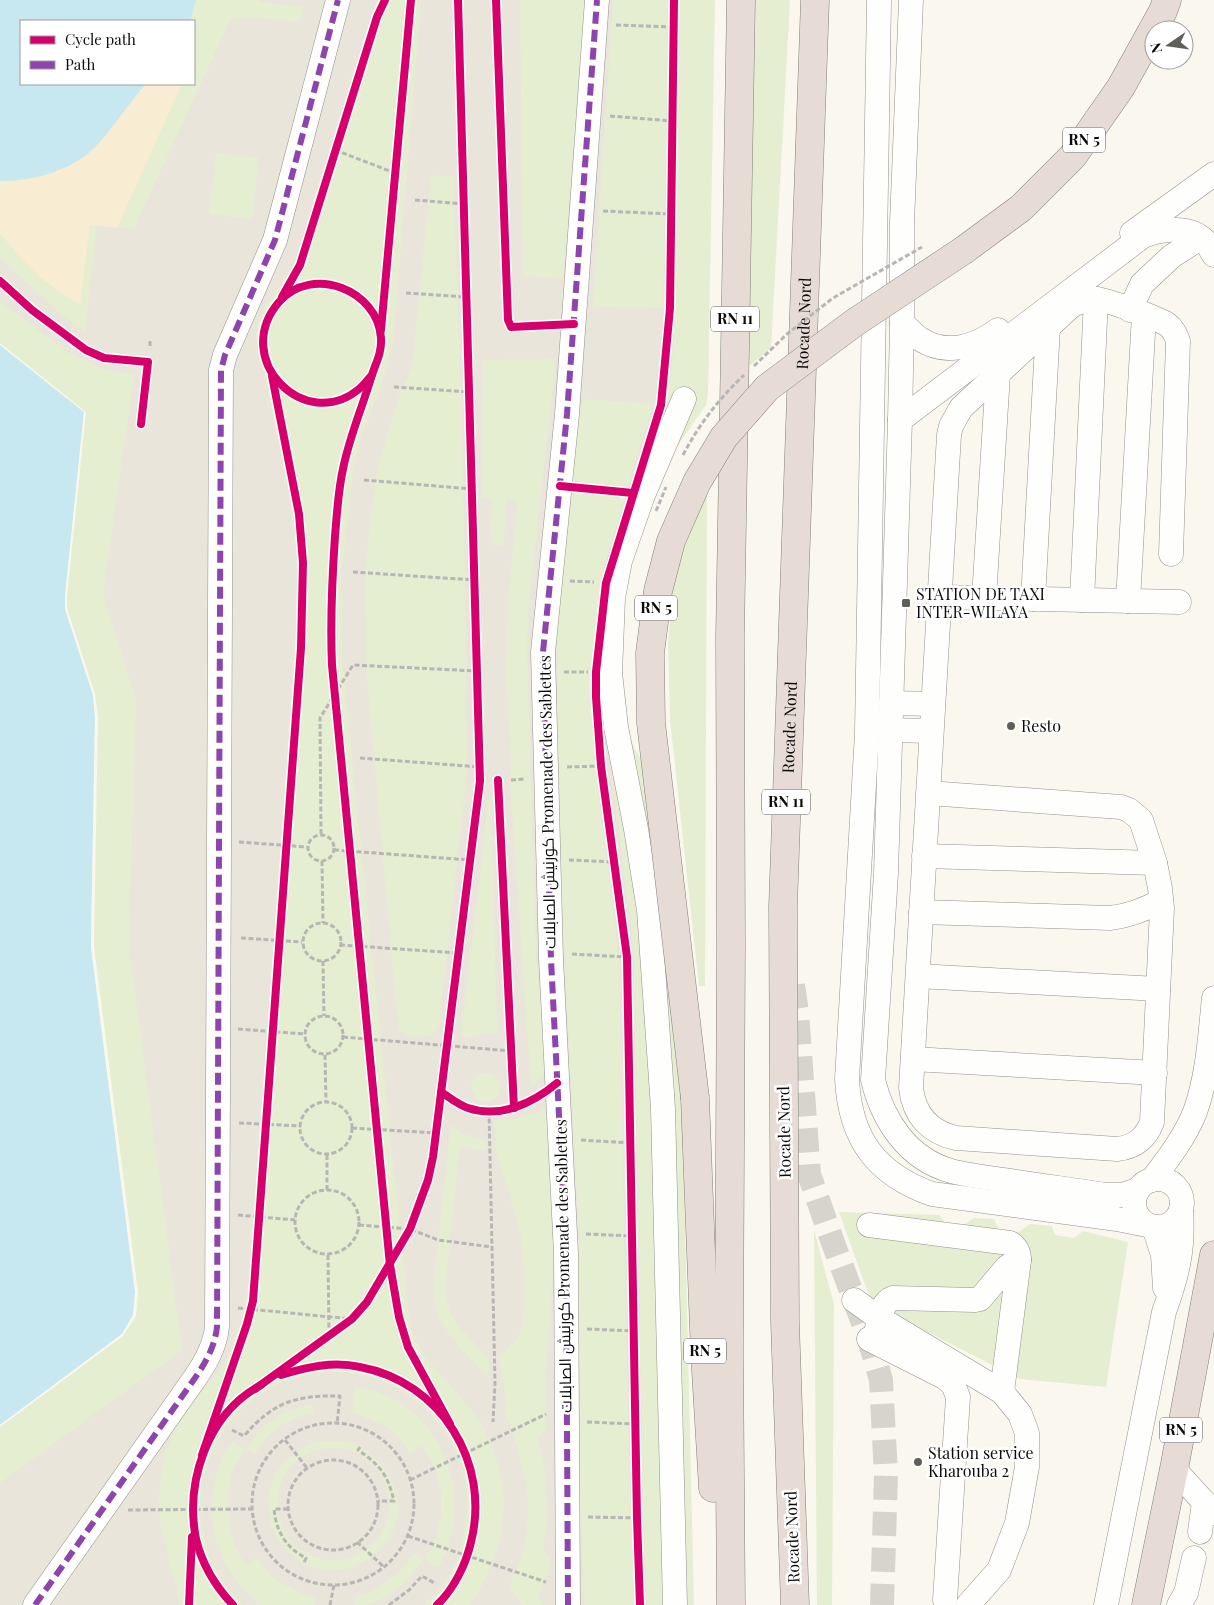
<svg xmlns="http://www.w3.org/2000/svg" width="1214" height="1605" viewBox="0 0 1214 1605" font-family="'Playfair Display',Cairo,serif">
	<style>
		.green { fill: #e5eed0 }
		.sand { fill: #f8ecd2 }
		.plaza { fill: #e9e5db; fill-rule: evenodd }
		.water { fill: #c8e8f1 }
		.pier { fill: #faf7ef }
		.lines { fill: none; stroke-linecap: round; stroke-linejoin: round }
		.minor-tunnel { stroke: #d6d4cd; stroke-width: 24; stroke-dasharray: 24 12; stroke-linecap: butt }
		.minor-casing { stroke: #93918e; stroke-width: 25 }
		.highway-casing { stroke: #807f7b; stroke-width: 29 }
		.path { stroke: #b7b6b5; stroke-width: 3; stroke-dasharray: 5 2.5; stroke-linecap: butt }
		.minor { stroke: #fefefd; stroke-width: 24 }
		.highway { stroke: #e7dcd5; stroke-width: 28 }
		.highway-bridge-casing { stroke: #807f7b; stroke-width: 29; stroke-linecap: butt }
		.path-bridge { stroke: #b7b6b5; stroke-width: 3; stroke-dasharray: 5 2.5; stroke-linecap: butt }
		.highway-bridge { stroke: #e7dcd5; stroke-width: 28 }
		.quiet { stroke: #8e44ad; stroke-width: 6; stroke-dasharray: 12 6; stroke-linecap: butt }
		.cycleway-casing { stroke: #fff; stroke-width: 11 }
		.cycleway { stroke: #d6006c; stroke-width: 8 }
		.poi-dot { fill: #5f5e5b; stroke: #fff; stroke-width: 2 }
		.labels { text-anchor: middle; stroke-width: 5; stroke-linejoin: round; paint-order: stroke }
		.shield { fill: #fff; stroke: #545454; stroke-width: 1 }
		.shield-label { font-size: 15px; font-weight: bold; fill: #0b0b0b }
		.street-label { font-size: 16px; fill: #0b0b0b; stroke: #fff }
		.poi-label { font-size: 16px; fill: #0b0b0b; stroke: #fff; text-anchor: start }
	</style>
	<rect width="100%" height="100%" fill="#faf7ef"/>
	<g class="green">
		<path d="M196,0H715L708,394L706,405L673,452L643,514L623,596L619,719L646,769L682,1098L694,1605H0V1425L122,1334L133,1315L91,947L95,718L65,609L84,412L0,345V181L73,164L146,84H194V21H191Z"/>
		<path d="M753,0H790L771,348L744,370Z"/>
		<path d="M707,486L705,986H699L670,719L668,643L673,587L687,534Z"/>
		<path d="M839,1212L939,1215L948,1227L958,1229L974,1218L994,1219L1000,1233L1013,1236L1030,1224L1052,1226L1055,1235L1074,1238L1083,1231L1128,1242L1106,1387L1020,1379L872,1304Z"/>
		<path d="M814,1230L834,1305L832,1605H817Z"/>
	</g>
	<path class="sand" d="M146,84H182L117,228L90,225L80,304C44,286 26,263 0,234V181L28,179L53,173Z"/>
	<g class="plaza">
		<path d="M259,0H377L303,242L293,267L264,308L258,322L256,336L293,511L298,575V606L248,1288L239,1327L230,1351L224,1364L186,1411L176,1429L167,1449L161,1475L159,1499L160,1523L170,1568L177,1587L179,1605H0V1483L182,1350L129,945L136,701L104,597L105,581L134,375L102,369L67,352L0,301V258L61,314L85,332L97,226L134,229L231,18H258L300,22L303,7L259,2ZM216,153L259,158L252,219L209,214Z"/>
		<path d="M421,0H520L523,276L563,278L585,0H613L593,307L663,308L668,0H679L674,328L672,367L666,406L659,433L616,566L604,715L634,951L642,1463L647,1605H634L628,1426L619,960L595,766L590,676L601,579L625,497L565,492L559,580L555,767L579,1238L575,1328L584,1604L590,1605H544L538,1597L551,1563L543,1548L547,1525V1497L544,1467L538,1438L547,1430L545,1395L554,1240L550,1105L539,1112L517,1119L494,1121L496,1151L517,1220L521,1238L524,1269L523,1324L518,1337L499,1358L507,1407L504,1410L518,1449L527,1489L528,1514L525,1541L522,1556L509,1587L523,1605H470L480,1589L492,1564L500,1538L504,1507L503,1486L497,1461L482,1424L469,1407L425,1357L413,1334L409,1317L342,660L341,579L353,469L360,442L385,374L391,353L394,331ZM431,175L453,177L461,391L465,576L467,771L439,1025L436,1030L431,1036L411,1037L402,1032L399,1028L397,1016L366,666L365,569L375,481L391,422L401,391L412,369ZM556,359L528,612L527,646L536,956L548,1072L538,1082L531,1087L511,794V764L506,674L508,598L518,501L506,500L504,543L502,546L494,545L491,534L492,499L482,497L483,360ZM583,399L653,404L628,486L571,481ZM489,798L491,800V803L497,1034H483L463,1038L461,1034ZM482,1073H488L495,1076L499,1081L500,1087L499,1094L495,1099L489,1102L483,1101L477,1099L471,1088L472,1082L476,1076ZM451,1125L463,1134L486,1140L485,1151L460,1146L445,1290L449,1309L454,1321L489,1359V1378L460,1348L451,1337L439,1318L434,1297V1278Z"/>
		<path d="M328,1372L348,1373L368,1377L388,1384L406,1394L423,1407L437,1422L449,1439L458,1457L464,1478L468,1505L463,1540L457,1560L447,1578L434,1595L424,1605H366L374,1603L390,1594L405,1583L423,1559L414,1553L405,1566L394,1577L370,1592L353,1597L355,1605H315L316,1597L305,1595L281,1583L268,1573L256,1557L246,1565L235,1548L230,1530L228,1494L231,1476L238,1460L245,1449L255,1454L267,1437L279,1427L292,1419L314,1413L312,1404L289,1411L274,1418L261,1429L246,1449L232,1441L223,1454L214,1481L211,1509L215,1537L225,1564L233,1576L241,1587L260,1605H243L225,1585L213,1566L206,1545L201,1524L200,1503L202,1483L207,1464L215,1445L225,1428L238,1412L253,1399L270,1388L289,1380L308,1375ZM355,1386L378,1392L400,1402L417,1416L435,1436L447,1463L454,1486V1527L448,1549L438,1569L425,1560L437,1533L441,1515V1493L435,1469L422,1445L410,1453L399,1437L382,1424L352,1412ZM325,1441L351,1442L368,1451L384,1467L394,1486L399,1509L394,1529L383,1546L368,1560L350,1568L339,1570H321L309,1566L292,1556L278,1541L270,1522L268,1500L270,1489L276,1473L286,1460L304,1447L316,1442Z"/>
		<circle cx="333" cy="1504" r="56"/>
	</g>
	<g class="water">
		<path d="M0,0H196L191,21H21V84H146C129,103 115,125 98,144C75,170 34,181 0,181Z"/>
		<path d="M0,345L84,412L65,597V609L93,695L95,718L91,947L135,1292L133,1315L122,1334L0,1425Z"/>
	</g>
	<path class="pier" d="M0,343L86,412L67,597V608L95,694L98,717L94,946L138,1292L136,1316L123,1336L0,1427V1425L122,1334L133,1315L135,1292L91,947L95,718L93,695L65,609V597L84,412L0,345Z"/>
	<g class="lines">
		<path class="minor-tunnel" d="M793,985L797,1013L809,1174L832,1240L869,1339L881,1380L886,1475L882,1605"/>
		<g class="minor-casing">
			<g id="minor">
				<path d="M879,0L867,733L847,1079C850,1139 876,1174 932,1194L1117,1219L1147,1225"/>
				<path d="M911,0L902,223V323L900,420L886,873L873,1080C883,1121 908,1159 951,1171C970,1176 991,1178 1011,1181C1042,1186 1074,1190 1105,1195H1122L1138,1190"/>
				<path d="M1132,233L1214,174"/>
				<path d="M1130,310L1142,284L1172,256L1200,238"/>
				<path d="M902,323C908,328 914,335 920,339C946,356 975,347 998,330"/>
				<path d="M900,420L1143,236C1162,229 1190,225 1205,241C1209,245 1211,251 1214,255"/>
				<path d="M939,597L1179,602"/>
				<path d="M984,598L998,374"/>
				<path d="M1033,599L1048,327"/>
				<path d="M1082,600L1096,299"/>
				<path d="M1128,601L1144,315"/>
				<path d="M891,703L933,704"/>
				<path d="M889,730L931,731"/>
				<path d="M928,793L1121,807L1129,810L1141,820L1155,863L1160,888L1162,908L1152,1122C1146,1138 1135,1147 1117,1149L956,1138C929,1132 914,1115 911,1088L949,435L951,426L961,408L1071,306C1079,302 1089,298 1097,299C1110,301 1158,318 1168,325C1173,329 1176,335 1178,341L1171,554"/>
				<path d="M924,856L1155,863"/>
				<path d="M921,912L1110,918C1129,916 1144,910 1161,901"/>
				<path d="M918,976L1158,989"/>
				<path d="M913,1059L1155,1073"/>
				<circle cx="1158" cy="1203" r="24"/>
				<path d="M1152,1180C1168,1159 1185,1137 1195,1112C1208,1076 1210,1036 1214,998"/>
				<path d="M869,1225L1010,1243C1016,1247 1019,1253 1019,1260L1002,1392"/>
				<path d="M1154,1227L1163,1255L1165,1288"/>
				<path d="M854,1300L879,1318L1002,1392L1020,1414L1027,1433V1467L1017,1523L999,1570L968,1605"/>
				<path d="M876,1333C879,1321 880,1303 893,1298L975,1300L980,1299L1007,1267L1019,1260"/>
				<path d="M869,1339L944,1377L953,1384L958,1397L945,1600"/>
				<path d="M1174,1469L1214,1513"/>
				<path d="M1200,1532L1204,1502"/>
				<path d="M35,1605L195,1378C206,1362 215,1346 217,1327L221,370L225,355L275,240L338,0"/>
				<path d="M568,1605L566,1253L551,959L543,652L567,414L597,0"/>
				<path d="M675,1605L663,1108L649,910L636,829L616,727L610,673L613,598L620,561L643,495L684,399"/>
				<path d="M1106,1605L1164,1312C1177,1276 1184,1249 1181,1210"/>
				<path d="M1179,1605L1186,1593L1194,1558"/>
			</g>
		</g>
		<g class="highway-casing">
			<g id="highway">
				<path d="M964,250L1021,208L1073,156L1121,87L1163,11L1167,0"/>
				<path d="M695,1098L705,1354L713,1488"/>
				<path d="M731,1605L729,1352L731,947L730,637L741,0"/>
				<path id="s1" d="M795,1605L785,1323L783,907L815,0"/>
				<path d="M1146,1605L1174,1469L1214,1255"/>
			</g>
		</g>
		<g class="path">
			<path d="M616,25L674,27"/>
			<path d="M610,116L672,121"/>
			<path d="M335,150L395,173"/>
			<path d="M415,200L464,204"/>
			<path d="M603,211L670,214"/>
			<path d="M406,293L466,297"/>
			<path d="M150,346V341"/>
			<path d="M394,387L470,392"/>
			<path d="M364,480L472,489"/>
			<path d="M353,572L475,580"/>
			<path d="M570,581L594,582"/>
			<path d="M564,672H588"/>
			<path d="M360,758L480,767"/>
			<path d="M567,767L601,766"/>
			<path d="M511,780L525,779"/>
			<path d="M321,834L320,718L353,665L477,671"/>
			<circle cx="321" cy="848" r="13"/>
			<path d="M239,842L307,847"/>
			<path d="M334,850L470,860"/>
			<path d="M569,860L615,862"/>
			<path d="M322,861L323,923"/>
			<circle cx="322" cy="942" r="19"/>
			<path d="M241,938L302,942"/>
			<path d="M340,945L458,953"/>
			<path d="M572,954L627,957"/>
			<path d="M323,961L324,1016"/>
			<circle cx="324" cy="1035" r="19"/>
			<path d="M238,1029L305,1034"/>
			<path d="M343,1037L511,1051"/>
			<path d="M325,1055L326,1102"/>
			<circle cx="326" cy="1128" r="26"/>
			<path d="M489,1111L495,1383L493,1422"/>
			<path d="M239,1123L301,1126"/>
			<path d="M352,1128L436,1133"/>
			<path d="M581,1140L631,1143"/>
			<circle cx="327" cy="1222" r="32"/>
			<path d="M327,1190V1154"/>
			<path d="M238,1215L295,1220"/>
			<path d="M359,1225L410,1229L438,1240L492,1247"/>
			<path d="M586,1234L632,1236"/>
			<path d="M328,1255L329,1336"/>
			<path d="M238,1308L352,1319"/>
			<path d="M587,1329L634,1331"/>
			<path d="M587,1422L635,1424"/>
			<circle cx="333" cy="1504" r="81"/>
			<path d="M232,1430L244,1436C273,1402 296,1395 340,1396L337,1424"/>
			<path d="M285,1440L307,1468"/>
			<path d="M360,1447L358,1450C380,1465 388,1475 394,1501H378"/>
			<circle cx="333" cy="1505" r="45"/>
			<path d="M410,1480L546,1414"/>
			<path d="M288,1509H274C276,1531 286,1548 306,1558L304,1563"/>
			<path d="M128,1510L252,1509"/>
			<path d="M588,1517L637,1518"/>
			<path d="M408,1536L546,1582"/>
			<path d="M357,1542L384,1567"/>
			<path d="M330,1605L334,1585"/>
			<path d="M389,1605L409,1590L422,1576L436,1584"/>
		</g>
		<use href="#minor" class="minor"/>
		<use href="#highway" class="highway"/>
		<g class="highway-bridge-casing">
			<path id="highway-bridge" d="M695,1098L651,723L650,653L658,591L671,541L697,482L724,437L767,388L854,323L964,250"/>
		</g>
		<g class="path-bridge">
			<path d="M754,366L787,334L833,298L922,247"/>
			<path d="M683,455C700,423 718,400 744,375"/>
			<path d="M656,511L666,487"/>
		</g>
		<use href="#highway-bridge" class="highway-bridge"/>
		<g class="quiet">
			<path d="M35,1605L195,1378C206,1362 215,1346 217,1327L221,370L225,355L275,240L338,0"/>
			<path d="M568,1605L566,1253L551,959L543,652L567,414L597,0"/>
		</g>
		<g class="cycleway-casing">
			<g id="cycleway">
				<path d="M496,0L508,320L511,327L574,324"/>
				<path d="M0,281L32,310L86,350L104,358L148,362L141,424"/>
				<path d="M282,297L300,265L377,17L385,0"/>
				<path d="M381,330L411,0"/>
				<path d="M372,375C368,379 364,385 359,389C305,434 230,359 279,302C312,264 378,290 381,338C382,354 375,364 371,378C362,408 349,438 343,469C338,491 337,514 335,536C332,580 330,622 332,665L390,1265L399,1317L408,1347L450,1424"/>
				<path d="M560,486L633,493"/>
				<path d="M498,780L514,1108"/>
				<path d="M441,1092C449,1097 458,1105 468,1108C500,1119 533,1103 557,1083"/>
				<path d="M281,1375C307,1367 333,1361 360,1367C441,1382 491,1463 471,1542C466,1564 454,1589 437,1605"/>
				<path d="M255,1389L352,1319L367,1302L410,1229L428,1180L433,1157L480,781L458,0"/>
				<path d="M202,1455L247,1324L253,1301L301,648L303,563L299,514L272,376"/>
				<path d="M189,1605L192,1537"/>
				<path d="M233,1605C216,1587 202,1564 196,1539C185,1482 207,1414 261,1385"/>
				<path d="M640,1605L637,1518L627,957L601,766L596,697V672L606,583L661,405L670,308L674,0"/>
			</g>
		</g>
		<use href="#cycleway" class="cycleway"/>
	</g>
	<g class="poi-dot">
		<rect x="901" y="598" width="10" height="10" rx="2.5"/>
		<circle cx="1011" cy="726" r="5"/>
		<circle cx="918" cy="1462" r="5"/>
	</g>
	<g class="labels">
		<g class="shield">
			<rect x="1063" y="127.5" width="42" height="25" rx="4"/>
			<rect x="711" y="306.5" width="48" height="25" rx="4"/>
			<rect x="635" y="595.5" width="42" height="25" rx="4"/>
			<rect x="762" y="789.5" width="48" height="25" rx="4"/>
			<rect x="684" y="1338.5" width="42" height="25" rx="4"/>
			<rect x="1160" y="1417.5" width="42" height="25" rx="4"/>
		</g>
		<g class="shield-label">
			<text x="1084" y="145">RN 5</text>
			<text x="735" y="324">RN 11</text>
			<text x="656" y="613">RN 5</text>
			<text x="786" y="807">RN 11</text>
			<text x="705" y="1356">RN 5</text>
			<text x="1181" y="1435">RN 5</text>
		</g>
		<g class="street-label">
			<text dy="6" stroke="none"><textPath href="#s1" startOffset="1282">Rocade Nord</textPath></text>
			<text dy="6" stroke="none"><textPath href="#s1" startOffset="878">Rocade Nord</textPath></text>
			<text transform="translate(547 802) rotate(-91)" y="6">كورنيش الصابلات Promenade des Sablettes</text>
			<text transform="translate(784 1132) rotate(-91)" y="6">Rocade Nord</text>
			<text transform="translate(563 1266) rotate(-91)" y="6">كورنيش الصابلات Promenade des Sablettes</text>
			<text transform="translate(792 1537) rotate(-92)" y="6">Rocade Nord</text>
		</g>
		<g class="poi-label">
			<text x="916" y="600">STATION DE TAXI<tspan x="916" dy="18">INTER-WILAYA</tspan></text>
			<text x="1021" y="732">Resto</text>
			<text x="928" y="1459">Station service<tspan x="928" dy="18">Kharouba 2</tspan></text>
		</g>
	</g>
	<rect x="20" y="20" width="175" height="65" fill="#ffffff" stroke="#9d9d9d"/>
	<rect x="30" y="36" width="25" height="8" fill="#d6006c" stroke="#9d9d9d"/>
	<text x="65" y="45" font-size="15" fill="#0b0b0b">Cycle path</text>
	<rect x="30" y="61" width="25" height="8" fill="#8e44ad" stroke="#9d9d9d"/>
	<text x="65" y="70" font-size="15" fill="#0b0b0b">Path</text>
	<g transform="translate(1169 45) rotate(257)"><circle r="24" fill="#ffffff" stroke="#9d9d9d"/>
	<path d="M0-4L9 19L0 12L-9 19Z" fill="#5f5e5b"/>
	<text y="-8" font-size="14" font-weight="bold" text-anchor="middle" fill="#0b0b0b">N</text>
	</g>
</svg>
